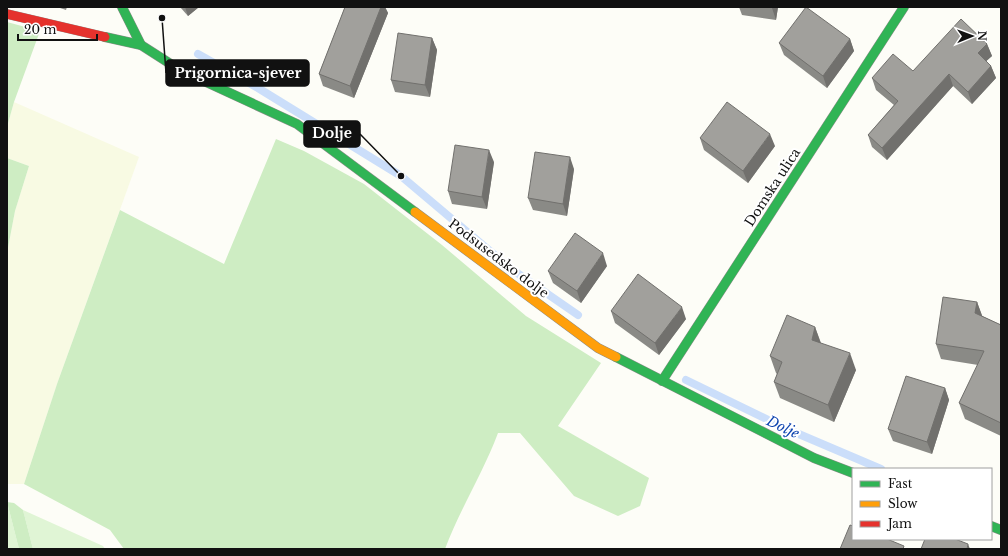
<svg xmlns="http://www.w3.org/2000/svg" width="1008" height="556" viewBox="0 0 1008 556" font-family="'Libre Baskerville',serif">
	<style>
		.farmland { fill: #f8fae3 }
		.green { fill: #e0f5d5 }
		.forest { fill: #ceedc3 }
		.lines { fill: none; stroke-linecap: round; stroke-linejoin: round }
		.stream { stroke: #cbdefa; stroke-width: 8 }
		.fast-casing { stroke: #8e8e8b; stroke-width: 10 }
		.slow-casing { stroke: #8e8e8b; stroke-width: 10 }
		.jam-casing { stroke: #8e8e8b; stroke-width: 10 }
		.fast { stroke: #30b455; stroke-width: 9 }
		.slow { stroke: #ff9f0a; stroke-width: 9 }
		.jam { stroke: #e5322d; stroke-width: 9 }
		.wall { fill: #8a8a86 }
		.shaded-wall { fill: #71706d }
		.building { fill: #a1a09c; stroke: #71706d }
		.labels { text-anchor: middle; stroke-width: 4; stroke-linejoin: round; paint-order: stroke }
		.street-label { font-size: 13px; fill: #111; stroke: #fff }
		.water-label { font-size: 14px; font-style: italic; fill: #0e44af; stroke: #fff }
		.leader { fill: none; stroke: #111; stroke-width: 1.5 }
		.callout-dot { fill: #111; stroke: #fff; stroke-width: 1.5 }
		.callout { fill: #111; stroke: #111; stroke-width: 1.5 }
		.callout-label { font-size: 14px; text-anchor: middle; font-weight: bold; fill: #fff }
	</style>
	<rect width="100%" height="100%" fill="#fdfdf7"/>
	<path class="farmland" d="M14,102L139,157L57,384L24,484H7V253L15,211L29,166L7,158V127Z"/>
	<g class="green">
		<path d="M7,502L19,549H7Z"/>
		<path d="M23,510L103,546L105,549H33Z"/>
	</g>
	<g class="forest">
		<path d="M7,22L40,31L14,102L7,127Z"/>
		<path d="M276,139L304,151L364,184L442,245L526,316L601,363L558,426L649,478L640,506L618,516L574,496L520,433H498C483,473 460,509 445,549H124L110,530L24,484L57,384L120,210L224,264Z"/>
		<path d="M7,158L29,166L15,211L7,253Z"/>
		<path d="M7,502L14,503L23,510L33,549H19Z"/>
	</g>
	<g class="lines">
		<g class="stream">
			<path d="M198,54L258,88L401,176L510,268L578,315"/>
			<path d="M686,380L787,429L881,469"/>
		</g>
		<g class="fast-casing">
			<g id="fast">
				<path d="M122,7L141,45"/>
				<path d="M105,37L141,45L180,70L297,124L415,212"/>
				<path d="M616,357L814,458L853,473"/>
				<path d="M662,381L904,7"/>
				<path d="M991,526L1001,530"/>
			</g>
		</g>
		<g class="slow-casing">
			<path id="slow" d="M415,212L598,348L616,357"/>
		</g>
		<g class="jam-casing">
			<path id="jam" d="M7,14L105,37"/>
		</g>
		<use href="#fast" class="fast"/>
		<use href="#slow" class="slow"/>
		<use href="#jam" class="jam"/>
	</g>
	<g class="wall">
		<path d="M57,7H67L66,10Z"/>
		<path d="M180,7H199L188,16Z"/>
		<path d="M345,7H385L388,13L354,98L323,86L319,74Z"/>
		<path d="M739,7H778L776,20L742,15Z"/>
		<path d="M432,38L437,50L430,97L395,92L391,80Z"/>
		<path d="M850,39L854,51L827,88L784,55L779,43Z"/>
		<path d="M987,44L992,56L986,61L991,66L996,78L972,104L953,86L887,160L872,147L868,135L894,105L876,90L872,78L913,71Z"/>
		<path d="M700,138L775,146L748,183L704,150Z"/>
		<path d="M494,162L487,209L452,204L448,191Z"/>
		<path d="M574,169L567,216L533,210L528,198Z"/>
		<path d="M607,266L581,303L553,283L548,271Z"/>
		<path d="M977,302L982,316L1001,325V436L965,419L959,403L978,365L941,359L936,344Z"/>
		<path d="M611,311L686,319L659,355L615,323Z"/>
		<path d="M815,327L821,343L856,370L834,422L780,398L774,382L777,374L776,373L770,356Z"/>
		<path d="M945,388L949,400L932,454L893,441L888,429Z"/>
	</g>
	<g class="shaded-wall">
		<path d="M185,7H199L188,16Z"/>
		<path d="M381,7H385L388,13L354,98L350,86Z"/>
		<path d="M772,7H778L776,20L772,8Z"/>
		<path d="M432,38L437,50L430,97L425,85Z"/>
		<path d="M850,39L854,51L827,88L823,76Z"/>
		<path d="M987,44L992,56L982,65L978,53Z"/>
		<path d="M991,66L996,78L972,104L968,92Z"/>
		<path d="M949,74L953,86L887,160L882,148Z"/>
		<path d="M770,134L775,146L748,183L743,171Z"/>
		<path d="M489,150L494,162L487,209L482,197Z"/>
		<path d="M570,157L574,169L567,216L563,204Z"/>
		<path d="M603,253L607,266L581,303L577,291Z"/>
		<path d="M977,302L983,318L975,313Z"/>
		<path d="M682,307L686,319L659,355L655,343Z"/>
		<path d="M815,327L821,344L812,340Z"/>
		<path d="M850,353L856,370L834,422L828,405Z"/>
		<path d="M945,388L949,400L932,454L927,442Z"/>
		<path d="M968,544L970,549H967Z"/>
	</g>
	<g class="building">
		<path d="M345,7H381L350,86L319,74Z"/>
		<path d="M806,7L850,39L823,76L779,43Z"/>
		<path d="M961,19L987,44L978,53L991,66L968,92L949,74L882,148L868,135L898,101L872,78L893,54L913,71Z"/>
		<path d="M398,33L432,38L425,85L391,80Z"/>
		<path d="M727,102L770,134L743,171L700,138Z"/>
		<path d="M455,145L489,150L482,197L448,191Z"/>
		<path d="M535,152L570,157L563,204L528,198Z"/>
		<path d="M575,233L603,253L577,291L548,271Z"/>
		<path d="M638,274L682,307L655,343L611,311Z"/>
		<path d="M943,297L977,302L975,313L1001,325V423L959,403L984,351L936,344Z"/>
		<path d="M787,315L815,327L812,340L850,353L828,405L774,382L782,362L770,356Z"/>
		<path d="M906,376L945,388L927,442L888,429Z"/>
		<path d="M850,525L853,526V539H887L904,546L903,549H840Z"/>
		<path d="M925,539H955L968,544L967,549H921Z"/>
	</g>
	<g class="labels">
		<g class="street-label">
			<text transform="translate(772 187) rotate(-57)" y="5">Domska ulica</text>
			<text transform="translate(499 258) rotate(37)" y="5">Podsusedsko dolje</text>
		</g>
		<g class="water-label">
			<text transform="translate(783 427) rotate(25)" y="5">Dolje</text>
		</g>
	</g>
	<path class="leader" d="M162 18L166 73M401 176L360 134"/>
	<g class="callout-dot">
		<circle cx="162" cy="18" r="4"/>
		<circle cx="401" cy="176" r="4"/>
	</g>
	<g class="callout">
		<rect x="166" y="60" width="143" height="26" rx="4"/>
		<rect x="304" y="121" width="56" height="26" rx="4"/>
	</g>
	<g class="callout-label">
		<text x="238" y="78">Prigornica-sjever</text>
		<text x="332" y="138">Dolje</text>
	</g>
	<rect width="1008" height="556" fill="none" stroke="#111111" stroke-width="16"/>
	<rect x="852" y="468" width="140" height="72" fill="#ffffff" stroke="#a0a0a0"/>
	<rect x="860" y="481" width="20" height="6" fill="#30b455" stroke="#a0a0a0"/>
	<text x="888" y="488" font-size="12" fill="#111111">Fast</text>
	<rect x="860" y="501" width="20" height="6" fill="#ff9f0a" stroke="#a0a0a0"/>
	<text x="888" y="508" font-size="12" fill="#111111">Slow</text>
	<rect x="860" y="521" width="20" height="6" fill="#e5322d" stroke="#a0a0a0"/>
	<text x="888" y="528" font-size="12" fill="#111111">Jam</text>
	<g transform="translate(972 36) rotate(89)" stroke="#ffffff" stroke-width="3" paint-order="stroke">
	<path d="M0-3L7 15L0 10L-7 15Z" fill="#111111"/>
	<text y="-6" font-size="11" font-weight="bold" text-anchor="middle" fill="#111111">N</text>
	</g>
	<path d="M18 34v6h79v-6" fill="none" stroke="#111111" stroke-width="2"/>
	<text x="24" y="34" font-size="12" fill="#111111" stroke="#ffffff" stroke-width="3" paint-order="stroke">20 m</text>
</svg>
